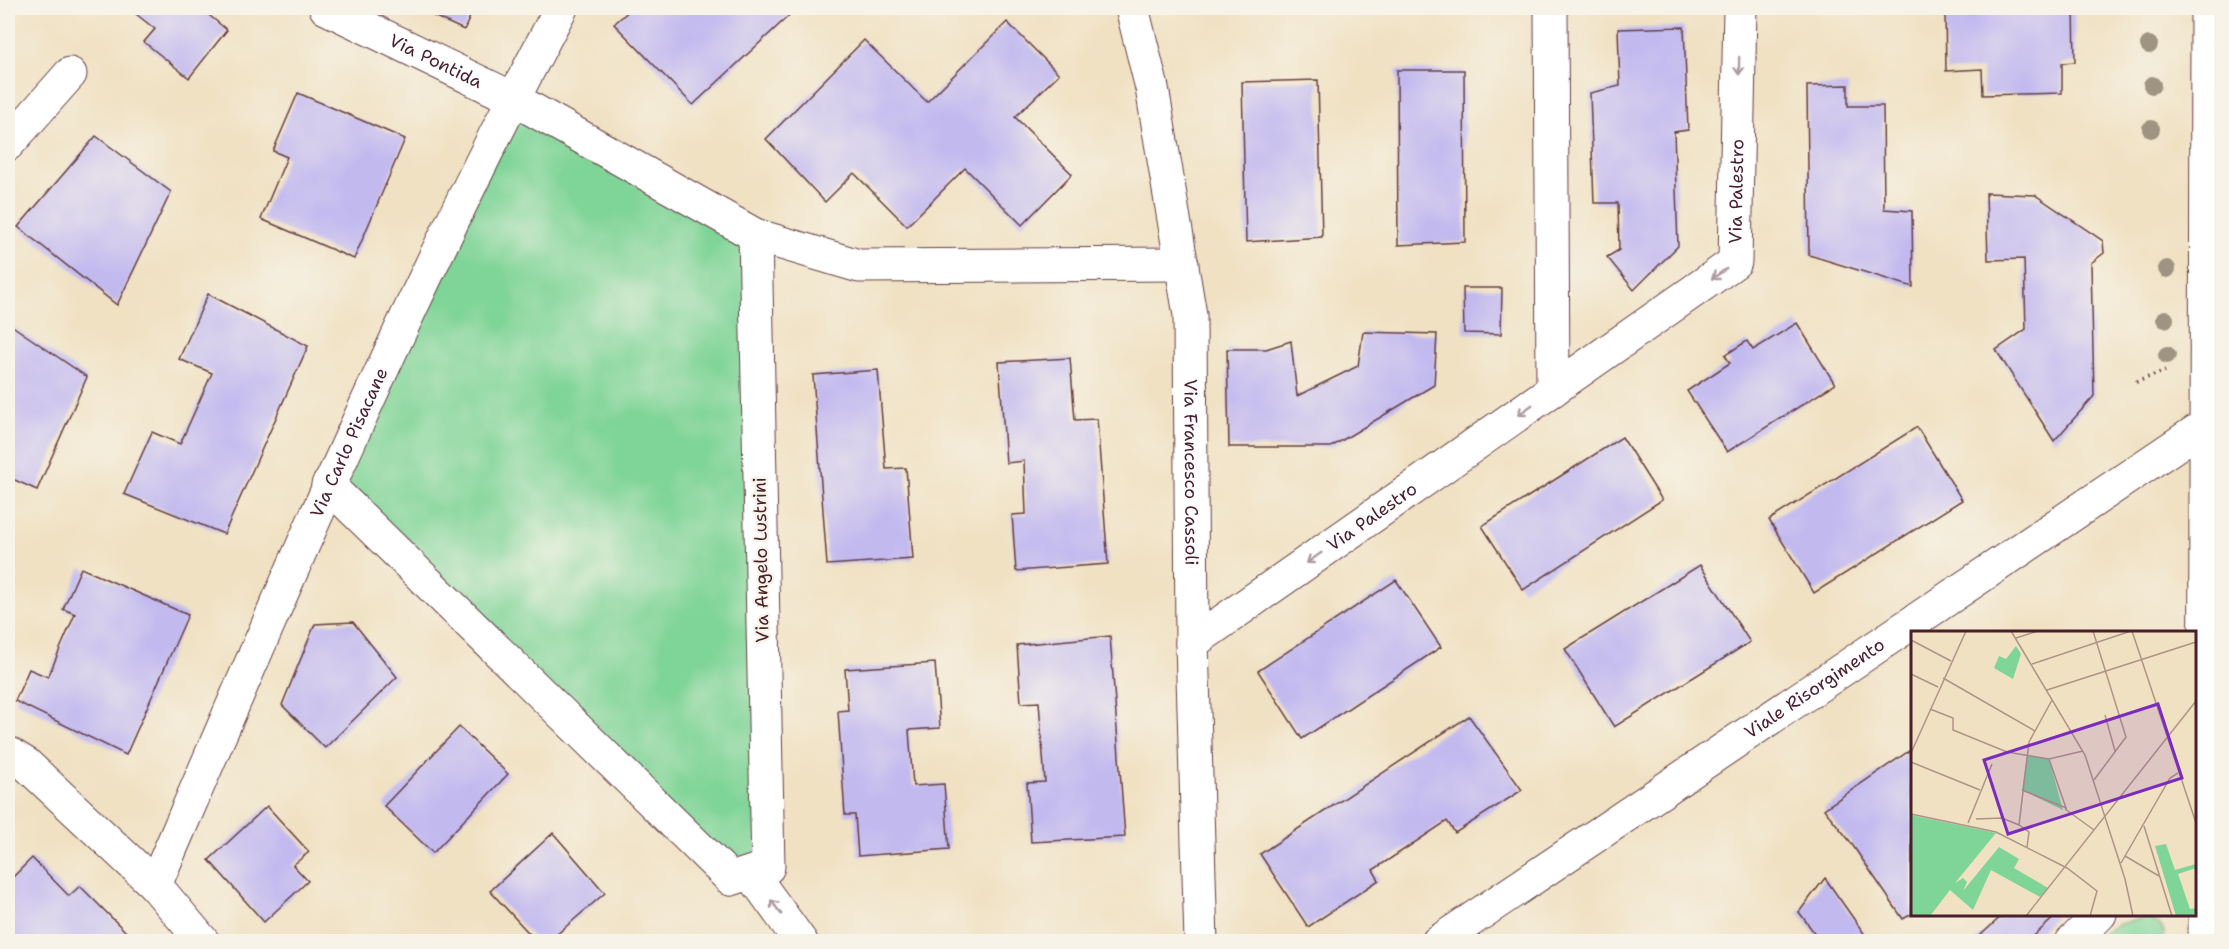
<svg xmlns="http://www.w3.org/2000/svg" width="2229" height="949" viewBox="0 0 2229 949" font-family="'Shantell Sans',sans-serif">
	<style>
		.green { fill: #7fd497; stroke: #647a61; stroke-width: 1.5 }
		.building { fill: #c2baef }
		.lines { fill: none; stroke-linecap: round; stroke-linejoin: round }
		.street-casing { stroke: #633c42; stroke-width: 35 }
		.secondary-casing { stroke: #633c42; stroke-width: 35 }
		.path { stroke: #633c42; stroke-width: 4; stroke-dasharray: 1.5 4.5; stroke-linecap: butt }
		.street { stroke: #fff; stroke-width: 33 }
		.secondary { stroke: #fff; stroke-width: 33 }
		.tree { fill: #9e9481 }
		.oneway { stroke: #ae9aa0 }
		.labels { text-anchor: middle; stroke-width: 4.5; stroke-linejoin: round; paint-order: stroke }
		.street-label { font-size: 18px; fill: #4a1f2b; stroke: #f7f3e8 }
		.inset-road { fill: none; stroke: #ae9386; stroke-width: 1.5 }
		.view { fill: #7b2cbf; fill-opacity: 0.15; stroke: #7b2cbf; stroke-width: 3 }
		.inset-edge { fill: none; stroke: #4a1f2b; stroke-width: 3 }
	</style>
	<rect width="100%" height="100%" fill="#f7f3e8"/>
	<filter id="ink" filterUnits="userSpaceOnUse"><feTurbulence type="fractalNoise" baseFrequency=".0167" numOctaves="2"/><feDisplacementMap in="SourceGraphic" scale="12" xChannelSelector="R" yChannelSelector="G"/><feConvolveMatrix kernelMatrix="1 2 1 2 8 2 1 2 1" color-interpolation-filters="sRGB"/></filter>
	<filter id="wash" filterUnits="userSpaceOnUse"><feTurbulence type="fractalNoise" baseFrequency=".008" numOctaves="4" result="noise"/><feDisplacementMap in="SourceGraphic" scale="24" xChannelSelector="R" yChannelSelector="G"/><feGaussianBlur stdDeviation="1.35" result="paint"/><feColorMatrix in="noise" values="0 0 0 0 0 0 0 0 0 0 0 0 0 0 0 0 0 1.4 0 .05"/><feComposite in="paint" operator="in"/></filter>
	<g filter="url(#wash)">
		<rect width="100%" height="100%" fill="#f0e1c3"/>
		<g class="green">
			<path d="M512,98L755,235L768,867L731,879L328,485Z"/>
			<path d="M2147,918L2160,925L2164,932L2163,941L2089,942L2119,924Z"/>
		</g>
		<g id="blocks">
			<g class="building">
				<path d="M141,8H207L204,11L227,30L189,78L144,42L155,29L136,14Z"/>
				<path d="M416,8H474L464,30Z"/>
				<path d="M632,8H797L693,105L614,24Z"/>
				<path d="M1984,8H2074L2075,62L2062,63V93L1983,95L1982,69L1946,71L1945,10Z"/>
				<path d="M1007,22L1059,74L1015,117L1072,174L1022,225L965,168L907,226L854,173L825,202L766,139L864,40L927,102Z"/>
				<path d="M1684,27L1688,130L1674,132L1678,246L1634,290L1607,257L1619,250L1618,203H1594L1590,93L1620,86L1618,29Z"/>
				<path d="M1397,70H1464L1465,242L1398,245Z"/>
				<path d="M1318,80L1322,237L1246,242L1242,82Z"/>
				<path d="M1848,85V106H1883L1884,209L1912,211L1913,287L1809,255L1807,86Z"/>
				<path d="M298,93L405,139L354,259L261,219L287,157L273,151Z"/>
				<path d="M96,136L171,192L117,305L18,227Z"/>
				<path d="M1986,193L2035,195L2103,241L2104,253L2091,263L2094,396L2054,441L1996,350L2026,329L2024,259L1988,260Z"/>
				<path d="M1463,288H1502L1501,334L1464,333Z"/>
				<path d="M208,294L308,346L224,534L124,494L152,432L180,444L212,373L179,359Z"/>
				<path d="M8,323L87,377L37,490L8,477Z"/>
				<path d="M1797,323L1835,384L1727,452L1687,391L1730,363L1725,355L1747,341L1753,350Z"/>
				<path d="M1363,332L1437,334L1434,385L1331,447H1229L1227,349H1266L1291,341L1297,396L1358,366Z"/>
				<path d="M1070,358L1075,420L1097,419L1108,564L1016,571L1012,515L1026,514L1024,461L1006,463L999,362Z"/>
				<path d="M878,370L886,469L906,468L913,559L827,565L813,375Z"/>
				<path d="M1917,427L1962,500L1814,593L1769,520Z"/>
				<path d="M1622,437L1662,500L1523,590L1482,526Z"/>
				<path d="M1700,565L1750,642L1614,727L1565,649Z"/>
				<path d="M81,568L188,615L126,755L15,701L29,669L48,677L75,614L63,609Z"/>
				<path d="M1396,580L1441,647L1302,739L1258,671Z"/>
				<path d="M353,622L397,677L325,748L282,705L315,624Z"/>
				<path d="M1110,636L1125,837L1031,842L1027,783L1045,782L1039,702L1021,703L1017,645Z"/>
				<path d="M935,663L940,728L909,730L913,786L944,784L949,849L858,856L855,815H845L838,711L848,710L845,669Z"/>
				<path d="M1469,716L1522,790L1455,833L1447,821L1373,870L1379,880L1308,927L1260,854Z"/>
				<path d="M459,727L508,774L433,853L384,806Z"/>
				<path d="M1912,749V914L1903,919L1849,840L1824,809Z"/>
				<path d="M267,806L309,852L293,865L308,881L264,922L209,860Z"/>
				<path d="M553,833L605,893L548,942H537L490,891Z"/>
				<path d="M32,858L69,896L80,886L128,934L120,942H11L8,938V882Z"/>
				<path d="M1825,878L1870,942H1821L1799,912Z"/>
				<path d="M2004,914H2058L2027,942H1973Z"/>
			</g>
		</g>
	</g>
	<g filter="url(#ink)">
		<use href="#blocks" fill-opacity="0" stroke="#633c42" stroke-width="1.5"/>
		<g class="lines">
			<g class="street-casing">
				<g id="street">
					<path id="s1" d="M326,8L512,98L755,235L859,266L1182,264"/>
					<path id="s2" d="M1132,8L1152,88L1190,315L1192,643L1201,942"/>
					<path d="M1551,8L1553,390"/>
					<path d="M8,144L70,74"/>
					<path d="M328,485L731,879L768,867L755,235"/>
					<path id="s3" d="M1192,643L1735,262L1740,8"/>
					<path d="M8,753L26,764L155,885L203,942"/>
					<path d="M751,873L801,942"/>
					<path id="s4" d="M155,885C283,589 409,292 561,8"/>
					<path id="s5" d="M1438,942L2222,414"/>
					<path d="M2072,942L2100,914"/>
				</g>
			</g>
			<g class="secondary-casing">
				<path id="secondary" d="M2205,942L2207,8"/>
			</g>
			<path class="path" d="M2136,382L2165,371"/>
			<use href="#street" class="street"/>
			<use href="#secondary" class="secondary"/>
		</g>
		<g class="tree">
			<circle cx="2149" cy="45" r="9"/>
			<circle cx="2152" cy="85" r="9"/>
			<circle cx="2151" cy="129" r="9"/>
			<circle cx="2167" cy="269" r="9"/>
			<circle cx="2165" cy="319" r="9"/>
			<circle cx="2167" cy="355" r="9"/>
		</g>
		<defs><path id="oneway-shaft" d="M-6 0H5M1.5-3L5.5 0L1.5 3" fill="none" stroke-width="1.6" stroke-linecap="round" stroke-linejoin="round" transform="scale(1.5)"/></defs>
		<g class="oneway">
			<use href="#oneway-shaft" transform="translate(1739 66) rotate(91)"/>
			<use href="#oneway-shaft" transform="translate(1719 274) rotate(145)"/>
			<use href="#oneway-shaft" transform="translate(1525 410) rotate(145)"/>
			<use href="#oneway-shaft" transform="translate(1314 558) rotate(145)"/>
			<use href="#oneway-shaft" transform="translate(776 907) rotate(-126)"/>
		</g>
	</g>
	<g class="labels">
		<g class="street-label">
			<text dy="6" stroke="none"><textPath href="#s1" startOffset="122">Via Pontida</textPath></text>
			<text dy="6" stroke="none"><textPath href="#s3" startOffset="734">Via Palestro</textPath></text>
			<text dy="6" stroke="none"><textPath href="#s4" startOffset="483">Via Carlo Pisacane</textPath></text>
			<text dy="6" stroke="none"><textPath href="#s2" startOffset="470">Via Francesco Cassoli</textPath></text>
			<text dy="6" stroke="none"><textPath href="#s3" startOffset="220">Via Palestro</textPath></text>
			<text transform="translate(761 560) rotate(-91)" y="6">Via Angelo Lustrini</text>
			<text dy="6" stroke="none"><textPath href="#s5" startOffset="454">Viale Risorgimento</textPath></text>
		</g>
	</g>
	<g transform="translate(1911 631)">
		<rect width="285" height="285" fill="#f0e1c3"/>
		<path d="M105,15L110,23L102,48L83,37L88,25L95,28ZM116,124L138,128L152,179L111,159ZM0,184L85,202L44,252L52,247L56,251L52,260L88,216L108,228L103,237L137,257L129,266L80,239L62,279L39,259L19,285H0ZM255,213L264,239L285,233V237L267,243L279,278L285,277V285H265L244,215Z" fill="#7fd497"/>
		<path class="inset-road" d="M100,0L174,124L214,248L222,285M182,0L215,106L183,149M221,0L285,192M105,7L127,0M0,9L40,30M121,33L220,0M0,43L27,56M32,47L124,100M136,59L285,11M19,78L42,87V99L96,121L138,128L172,120M194,84L204,120M0,122L55,0M0,131L69,159M111,159L155,177L138,128M154,178L183,199M0,183L85,201L156,237L186,260L179,285M65,188L91,187L108,194L118,201L116,216M57,192L81,133M108,194L118,111L141,69M233,195L261,285M214,225L248,245M210,232L259,147L267,142M115,285L285,70"/>
		<path class="view" d="M247,73L271,147L97,203L73,129Z"/>
		<rect width="285" height="285" class="inset-edge"/>
	</g>
	<rect width="2229" height="949" fill="none" stroke="#f7f3e8" stroke-width="30"/>
</svg>
